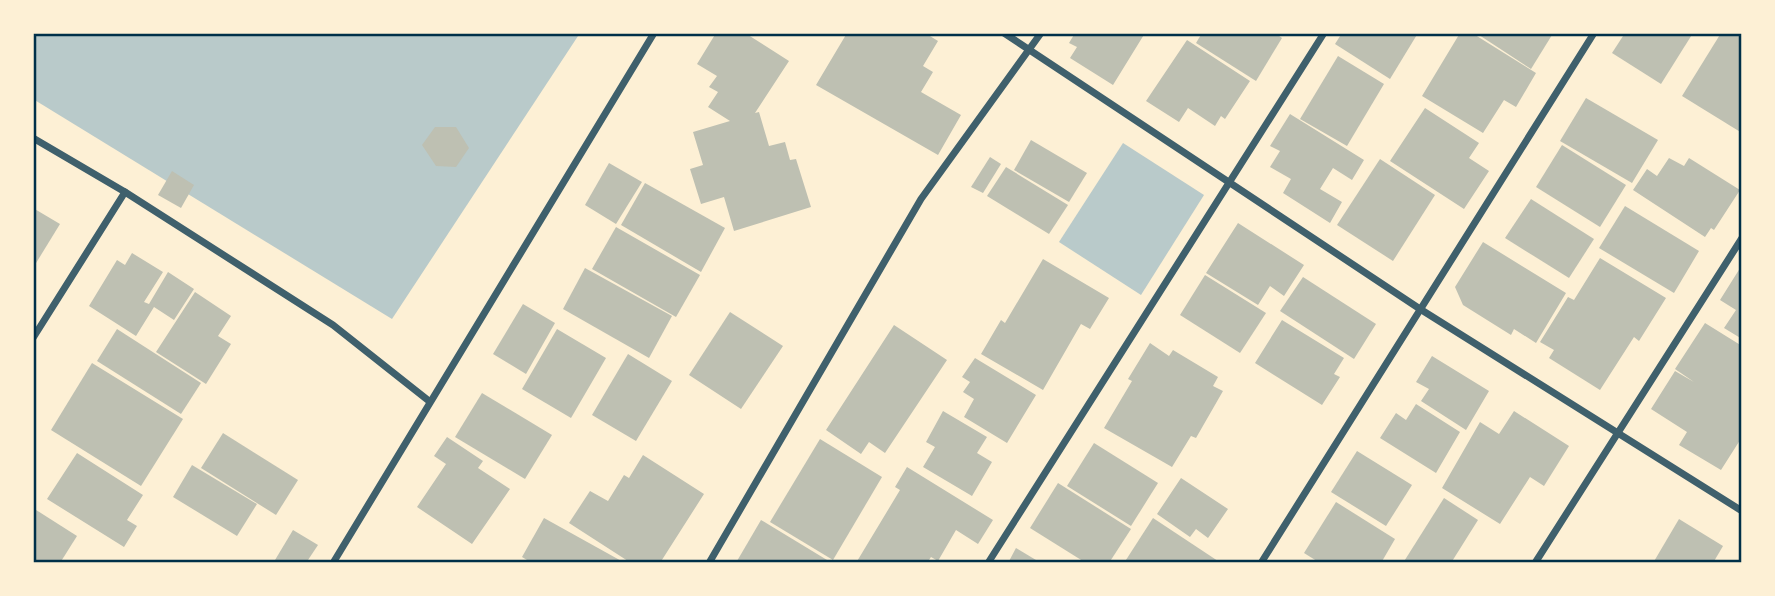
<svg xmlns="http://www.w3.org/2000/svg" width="1775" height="596" viewBox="0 0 1775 596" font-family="Roboto,sans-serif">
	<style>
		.green { fill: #b9caca }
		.building { fill: #bec0b2 }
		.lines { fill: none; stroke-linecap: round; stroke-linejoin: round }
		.minor { stroke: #3f606c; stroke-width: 7 }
		.neatline { fill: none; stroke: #003049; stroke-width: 2.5 }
	</style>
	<rect width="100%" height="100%" fill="#fdf0d5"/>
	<g class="green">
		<path d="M33,33H580L392,319L33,99Z"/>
		<path d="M1123,143L1204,195L1141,295L1059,242Z"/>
	</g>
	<g class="building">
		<path d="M716,33H745L789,61L755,113L759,112L769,146L785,142L790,160L796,159L811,207L734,231L724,197L701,204L690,169L703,165L693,132L730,121L708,107L718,92L709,87L717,76L697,64Z"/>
		<path d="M847,33H925L938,41L923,66L933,72L921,92L961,115L938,155L816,85Z"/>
		<path d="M1075,33H1145L1113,85L1070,58L1077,47L1069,43Z"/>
		<path d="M1202,33H1275L1282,38L1256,81L1196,43Z"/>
		<path d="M1342,33H1418L1390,79L1335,44Z"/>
		<path d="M1460,33H1472L1536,73L1516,107L1504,100L1483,133L1422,96Z"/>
		<path d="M1476,33H1550L1552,35L1531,69Z"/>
		<path d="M1625,33H1693L1661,84L1612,53Z"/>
		<path d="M1721,33H1742V133L1682,96Z"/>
		<path d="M1187,40L1250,81L1225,119L1221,116L1215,126L1188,108L1179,122L1146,101Z"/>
		<path d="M1338,56L1384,84L1347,146L1300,119Z"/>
		<path d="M1586,98L1658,140L1632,183L1560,141Z"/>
		<path d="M1425,108L1479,143L1469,158L1489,171L1464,209L1390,161Z"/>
		<path d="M1290,114L1364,160L1352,180L1333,168L1320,189L1342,202L1330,223L1283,193L1291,179L1270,167L1280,151L1270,146Z"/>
		<path d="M435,127H456L469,148L456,167L436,166L422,145Z"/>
		<path d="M1031,140L1087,173L1069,202L1014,170Z"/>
		<path d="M1562,145L1626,185L1600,227L1536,187Z"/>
		<path d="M990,157L1001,164L983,193L971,187Z"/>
		<path d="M1669,158L1684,166L1689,158L1740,190L1714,230L1711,228L1705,237L1633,190L1647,169L1657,176Z"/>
		<path d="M1380,159L1435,195L1393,261L1337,225Z"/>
		<path d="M609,163L642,182L616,224L585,205Z"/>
		<path d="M1006,167L1068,205L1049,234L987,196Z"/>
		<path d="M172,171L194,185L181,208L158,195Z"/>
		<path d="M645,183L725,228L701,272L621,225Z"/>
		<path d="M1531,199L1594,239L1569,278L1505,238Z"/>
		<path d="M1625,206L1699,251L1674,293L1599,248Z"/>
		<path d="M33,208L60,224L33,268Z"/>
		<path d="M1238,223L1304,265L1284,296L1270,286L1258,305L1206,273Z"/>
		<path d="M616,227L700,275L676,317L592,269Z"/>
		<path d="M1483,242L1566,293L1536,343L1514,329L1511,335L1463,305L1455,287Z"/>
		<path d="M132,253L163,272L144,302L149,304L168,272L194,289L174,320L154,307L136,336L89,306L117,260L125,265Z"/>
		<path d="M1600,258L1666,298L1639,341L1634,337L1600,390L1549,358L1554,350L1540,342L1568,297L1574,300Z"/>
		<path d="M1043,259L1109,298L1090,329L1081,324L1043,390L981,354L1001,320L1005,323Z"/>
		<path d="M1742,265V339L1724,328L1736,310L1720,300Z"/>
		<path d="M585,268L672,316L649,358L563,309Z"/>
		<path d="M1205,275L1266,313L1240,353L1180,315Z"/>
		<path d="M1303,277L1376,324L1354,359L1280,311Z"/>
		<path d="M195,292L231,316L218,336L231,344L206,384L156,352Z"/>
		<path d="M523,304L555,323L526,374L493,354Z"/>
		<path d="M730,312L783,346L741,409L689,375Z"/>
		<path d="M1282,320L1344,358L1334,374L1340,377L1322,405L1255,363Z"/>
		<path d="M1705,323L1742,346V437L1721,470L1679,445L1687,432L1651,409L1675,371L1694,382L1675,369Z"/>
		<path d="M894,325L947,360L885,453L869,442L861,454L826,430Z"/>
		<path d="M117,329L201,383L181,414L97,361Z"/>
		<path d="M557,329L606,358L571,418L522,389Z"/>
		<path d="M1150,343L1169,356L1173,350L1218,377L1213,386L1223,391L1196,438L1191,436L1172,467L1104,428L1132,381L1128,379Z"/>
		<path d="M628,354L672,381L636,441L592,415Z"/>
		<path d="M1432,356L1489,391L1466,430L1421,401L1429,389L1416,382Z"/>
		<path d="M975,358L1036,395L1007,443L964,417L974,399L963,392L970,382L962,377Z"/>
		<path d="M92,363L183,419L141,486L51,430Z"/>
		<path d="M482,393L552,435L525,479L455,437Z"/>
		<path d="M1416,404L1460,432L1436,473L1380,438L1396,413L1406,420Z"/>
		<path d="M943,411L987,437L977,453L992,462L972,496L923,467L935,447L926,442Z"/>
		<path d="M1514,411L1569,446L1544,486L1530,477L1500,524L1442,488L1480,422L1499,434Z"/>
		<path d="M223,433L298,480L276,515L201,468Z"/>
		<path d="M447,437L483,461L478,468L510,489L472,544L417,507L446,464L434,456Z"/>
		<path d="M820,439L882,477L833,560L770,522Z"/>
		<path d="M1094,443L1158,483L1131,526L1067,486Z"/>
		<path d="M1357,451L1412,485L1386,526L1331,492Z"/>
		<path d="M77,453L143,495L127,520L137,526L124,547L47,499Z"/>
		<path d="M643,455L704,494L660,563H631L569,523L590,491L608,501L624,475L629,478Z"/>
		<path d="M192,465L257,504L237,536L173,497Z"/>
		<path d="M907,467L993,520L978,544L956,530L938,561L931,557L927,563H856L900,490L895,487Z"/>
		<path d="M1181,478L1228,509L1208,538L1196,529L1190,537L1157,514Z"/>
		<path d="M1058,483L1131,529L1109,563H1086L1030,528Z"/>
		<path d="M1444,498L1478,520L1451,563H1403Z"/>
		<path d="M1336,502L1395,539L1381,563H1320L1304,553Z"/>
		<path d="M33,508L77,536L60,563H33Z"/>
		<path d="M544,518L625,563H532L522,557Z"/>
		<path d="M1153,518L1221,563H1124Z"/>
		<path d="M1679,519L1723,546L1713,563H1653Z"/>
		<path d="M761,520L832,563L737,561Z"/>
		<path d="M293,530L318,545L306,563H280L275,560Z"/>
		<path d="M1016,548L1041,563H1008Z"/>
	</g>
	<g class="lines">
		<g class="minor">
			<path d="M1004,33L1420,309L1742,511"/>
			<path d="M33,138L125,192L333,325L429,401"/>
			<path d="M33,338L125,192"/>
			<path d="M333,563L654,33"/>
			<path d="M709,563L921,199L1041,33"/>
			<path d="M988,563L1324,33"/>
			<path d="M1261,563L1594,33"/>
			<path d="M1535,563L1742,238"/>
		</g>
	</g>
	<rect width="1775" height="596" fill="none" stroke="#fdf0d5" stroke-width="70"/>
	<rect x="35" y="35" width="1705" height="526" class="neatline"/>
</svg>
